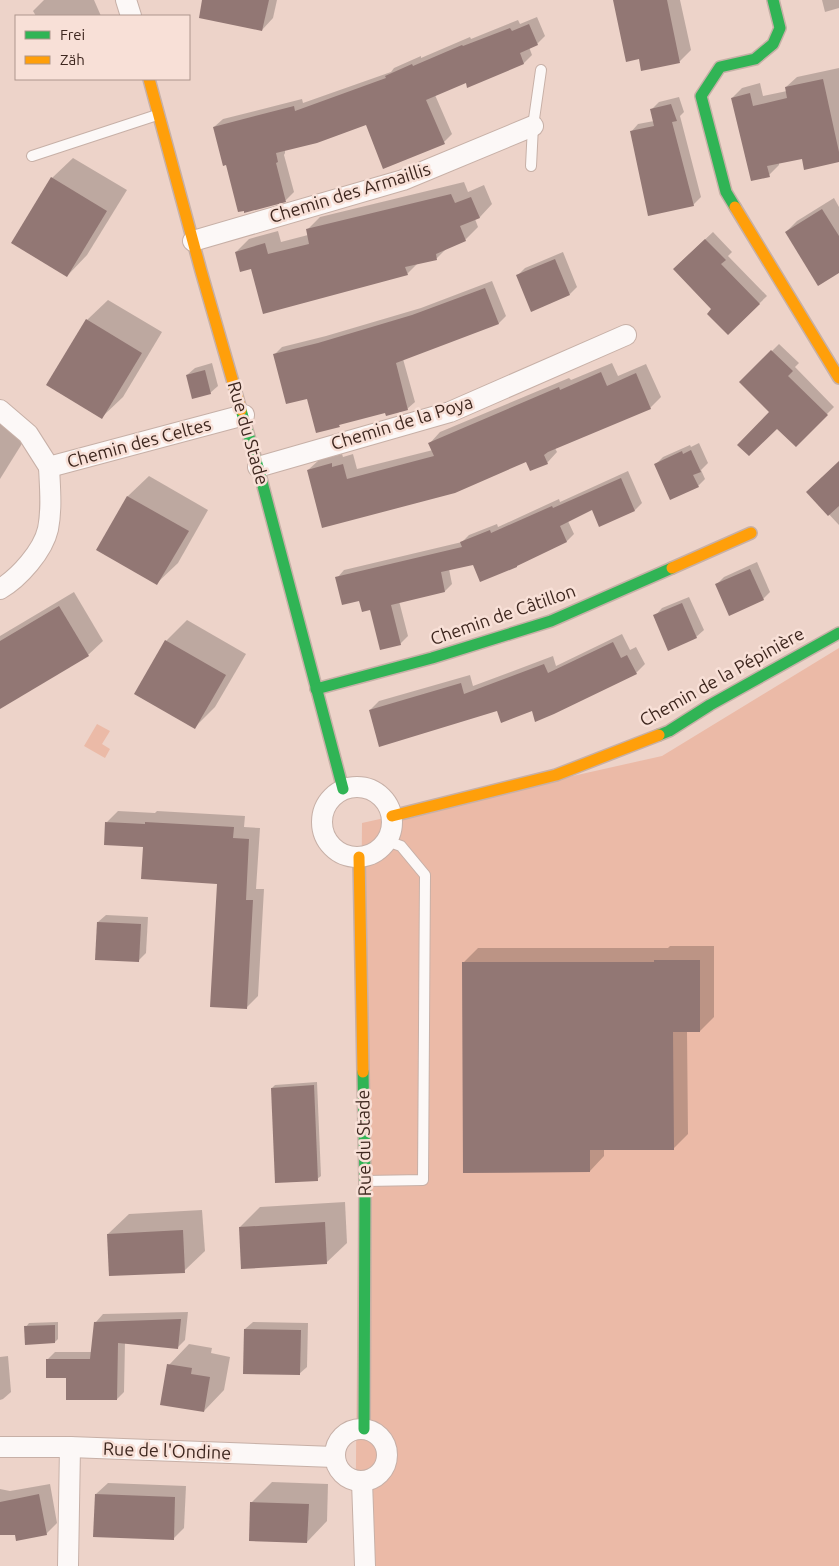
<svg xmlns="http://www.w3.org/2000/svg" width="839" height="1566" viewBox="0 0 839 1566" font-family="Ubuntu,sans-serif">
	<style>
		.green { fill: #ebbaa7 }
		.shadow { fill: #0003 }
		.building { fill: #927774 }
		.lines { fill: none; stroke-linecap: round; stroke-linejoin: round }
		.lane-casing { stroke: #c7b0a7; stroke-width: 12 }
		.street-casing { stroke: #c7b0a7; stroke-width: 22 }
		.fast-casing { stroke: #c7b0a7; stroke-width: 14 }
		.slow-casing { stroke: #c7b0a7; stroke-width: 14 }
		.lane { stroke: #fcf8f7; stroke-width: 10 }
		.street { stroke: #fcf8f7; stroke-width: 20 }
		.fast { stroke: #30b455; stroke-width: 11 }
		.slow { stroke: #ff9f0a; stroke-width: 11 }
		.labels { text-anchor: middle; stroke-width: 5; stroke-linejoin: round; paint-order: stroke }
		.street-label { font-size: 18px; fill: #3e271f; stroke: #f8e0d7 }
	</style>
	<rect width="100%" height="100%" fill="#edd3c9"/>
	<g class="green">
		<path d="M839,648V1566H355L362,823L662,756Z"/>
		<path d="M97,724L110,731L102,744L110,749L105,758L84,746Z"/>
	</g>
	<g class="shadow">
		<path d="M44,0H94L101,16H36L33,11Z"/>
		<path d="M204,0H277L273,18L262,30Z"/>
		<path d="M614,0H680L691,50L680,61L642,69L640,58Z"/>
		<path d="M822,0H839V8L825,12Z"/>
		<path d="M537,17L545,36L537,44L529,47L532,55L524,63L468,86L466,82L435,95L452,134L444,142L366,124L285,150V153L284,155L294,192L286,200L245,211L214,127L223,119L302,99L303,103L391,72L394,68L421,56V58L470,37L471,39L518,20L520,24Z"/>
		<path d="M839,68V161L803,157L779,162V165L769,175L732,98L742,88L760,83L763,96L787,91L786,87L797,77Z"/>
		<path d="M679,97L684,112L680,116L701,197L693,205L631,132L638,124L654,121L651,110L659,102Z"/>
		<path d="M73,158L127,190L87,255L67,276L52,178Z"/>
		<path d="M464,182L468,192L484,185L492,204L480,217L475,219L478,227L465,240L447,248L437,258L418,263L407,274L252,268L236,252L249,239L278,231L281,242L308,235L307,230L320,217Z"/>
		<path d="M834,198L839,207V272L786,232L797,221Z"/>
		<path d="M713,232L732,252L728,256L767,296L728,334L682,261Z"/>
		<path d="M563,252L577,287L570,294L518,275L525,268Z"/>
		<path d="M492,281L506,316L499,323L403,359L415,402L407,409L386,412L342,423L339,425L307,397L275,354L282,347L326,336L421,308Z"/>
		<path d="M108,300L162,332L123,397L102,417L87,320Z"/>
		<path d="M779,344L799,363L795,367L834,407L796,445L771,412L741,382Z"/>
		<path d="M212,363L218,386L210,393L187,375L195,368Z"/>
		<path d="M612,363L618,376L646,364L661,397L650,408L555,448L557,452L547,463L527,460L323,526L308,470L319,460L342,454L343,457L353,454L357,469L433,450L430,443L440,432L569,378L571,380Z"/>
		<path d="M0,417L28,434L0,479Z"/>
		<path d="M699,443L708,463L701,470L705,479L698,486L656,464L663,457L690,445L691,447Z"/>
		<path d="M839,463V525L808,492Z"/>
		<path d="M628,471L642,503L635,510L592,509L568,521L574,534L567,541L520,563H473L449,569L452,584L445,591L399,601L408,636L400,644L371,609L337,578L344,570L462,542L469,535L497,524L498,527L559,499L560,502Z"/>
		<path d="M149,476L208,510L178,563L157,583L98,549L128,496Z"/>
		<path d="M757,562L770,592L763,599L717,584L724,577Z"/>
		<path d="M74,592L103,641L88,655L0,708V636Z"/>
		<path d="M689,597L704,630L696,637L655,616L662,608Z"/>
		<path d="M187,620L246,654L215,707L195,727L136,694L166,641Z"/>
		<path d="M622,634L630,650L636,647L645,664L636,673L532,710H370L379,701L470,675L473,686L553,656L556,666Z"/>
		<path d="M118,811L155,813L157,811L245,816L244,827L260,828L256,889H264L258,996L247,1007L218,883L144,846L107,822Z"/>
		<path d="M106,915L148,917L146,953L138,961L98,922Z"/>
		<path d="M670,946H714V1017L700,1031H687L688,1134L673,1149H604V1156L590,1171L463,963L478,948H668Z"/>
		<path d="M317,1082L321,1176L317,1179L272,1088L275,1085Z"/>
		<path d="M345,1202L347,1243L326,1263L240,1227L260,1207Z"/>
		<path d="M202,1210L205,1251L184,1271L108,1234L129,1214Z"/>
		<path d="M188,1312L185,1340L178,1347L125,1342L124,1392L117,1399L67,1377L47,1360L55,1352H92L96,1322L103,1314Z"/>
		<path d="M58,1322V1339L55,1342L26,1327L29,1323Z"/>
		<path d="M253,1322L308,1323L307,1367L299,1374L245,1329Z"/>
		<path d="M189,1344L212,1348L211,1353L230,1357L224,1390L204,1411L169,1365Z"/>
		<path d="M8,1356L11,1392L3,1399L0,1400V1357Z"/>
		<path d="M272,1482L328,1484L327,1521L307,1542L251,1503Z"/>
		<path d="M108,1483L186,1486L184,1528L173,1539L96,1494Z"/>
		<path d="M50,1484L57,1523L46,1534H0V1489L10,1491Z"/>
	</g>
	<g class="building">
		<path d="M202,0H269L262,31L199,18Z"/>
		<path d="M613,0H667L680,63L641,71L639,59L626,62Z"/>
		<path d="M529,24L538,45L520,53L524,64L467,88L466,83L426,100L445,144L383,169L366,125L317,143L276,153L278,162L276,163L286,202L244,213V211L238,212L226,165L223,166L213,127L294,106L295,111L386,78L385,76L412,64L413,66L462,45L463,46L510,28L512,31Z"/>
		<path d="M823,79L839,152V162L804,170L802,159L767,166L770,177L751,181L731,98L750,93L753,106L787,98L785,87Z"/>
		<path d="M671,104L677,121L672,122L694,206L648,216L630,131L654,126L650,109Z"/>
		<path d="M51,177L107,211L67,277L11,243Z"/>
		<path d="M451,194L455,203L471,197L480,218L460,226L466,241L436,254L437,260L405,267L408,275L263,314L251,269L240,272L235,252L265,243L268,254L309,244L306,229Z"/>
		<path d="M822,209L839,236V273L818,286L785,232Z"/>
		<path d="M705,239L726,260L721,264L760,304L728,335L707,314L711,309L673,269Z"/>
		<path d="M555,259L570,295L531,312L516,275Z"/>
		<path d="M485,288L499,324L396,363L408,410L386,416L385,413L339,425L340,427L316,433L307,399L286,404L273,354L318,343L412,315Z"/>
		<path d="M86,319L142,353L102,419L46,385Z"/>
		<path d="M771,350L793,371L788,376L828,415L796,447L777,429L749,456L737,445L769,412L739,382Z"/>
		<path d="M205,370L211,394L192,399L186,375Z"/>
		<path d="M601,372L607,386L636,373L651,409L548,452L544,455L548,464L530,471L526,462L455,493L322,528L307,470L332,463V467L343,464L347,479L434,456L428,443L559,387L560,390Z"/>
		<path d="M691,450L701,472L693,475L699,487L670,500L654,464L682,451L683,454Z"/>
		<path d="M839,461V506L828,516L806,492Z"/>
		<path d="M621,478L635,511L599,527L592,510L560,526L567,542L517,566V567L480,582L473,565L441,572L445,592L391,605L401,645L380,650L370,610L362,612L359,601L342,605L335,577L462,547L460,542L490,530L491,533L552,506L553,508Z"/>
		<path d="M127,496L189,531L157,585L96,550Z"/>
		<path d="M750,569L764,600L729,616L715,584Z"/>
		<path d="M682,603L697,638L668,651L653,615Z"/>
		<path d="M59,606L89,656L0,709V641Z"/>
		<path d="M165,640L226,675L195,729L134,694Z"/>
		<path d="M613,642L621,658L627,655L637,674L554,714L535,722L532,711L501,723L497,711L379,747L369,710L461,683L464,694L544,664L548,673Z"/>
		<path d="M105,822L145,824V822L234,827L233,838L249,839L246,900H253L247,1009L210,1007L217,884L141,879L143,847L104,845Z"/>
		<path d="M97,922L141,924L139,962L95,960Z"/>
		<path d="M654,960H700V1032H673L674,1150H590V1172L463,1173L462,962H654Z"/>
		<path d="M314,1085L318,1181L275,1183L271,1088Z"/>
		<path d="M325,1222L327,1264L241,1269L239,1227Z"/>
		<path d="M183,1230L185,1273L109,1276L107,1234Z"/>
		<path d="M181,1319L178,1349L118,1343L117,1400H66V1378H46V1359H90L94,1322Z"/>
		<path d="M55,1325V1343L25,1345L24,1326Z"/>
		<path d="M244,1329L301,1330L300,1375L243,1374Z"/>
		<path d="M167,1364L192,1368L191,1374L210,1377L204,1412L160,1405Z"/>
		<path d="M39,1494L47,1535L16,1541L15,1535H0V1502Z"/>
		<path d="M95,1494L175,1497L174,1540L93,1537Z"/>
		<path d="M250,1502L309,1504L307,1543L249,1541Z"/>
	</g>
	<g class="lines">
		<g class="lane-casing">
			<g id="lane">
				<path d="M32,156L157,115"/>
				<path d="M531,166L533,126L541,70"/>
				<path d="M366,1181L423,1180L425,875L401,846L387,841"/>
			</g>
		</g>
		<g class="street-casing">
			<g id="street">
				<path d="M126,0L131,16"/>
				<path d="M193,241L403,180L533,126"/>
				<path d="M0,410L28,434L49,467L244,415"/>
				<path d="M258,467L450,412L626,335"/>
				<path d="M0,589C19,578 43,551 48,529C52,509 50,488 49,467"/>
				<circle cx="357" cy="822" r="35"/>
				<circle cx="361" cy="1455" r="26"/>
				<path d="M0,1447H70L334,1457"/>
				<path d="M362,1481L365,1566"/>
				<path d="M68,1566L70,1447"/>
			</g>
		</g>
		<g class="fast-casing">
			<g id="fast">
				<path d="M735,207L726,192L701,96L720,67L755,59L773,44L780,28L773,0"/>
				<path d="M241,410L258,467L343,789"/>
				<path d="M316,689L432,658L551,621L672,568"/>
				<path d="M659,735L669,731L710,705L839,633"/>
				<path d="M363,1072L365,1181L364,1429"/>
			</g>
		</g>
		<g class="slow-casing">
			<g id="slow">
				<path d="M149,79L201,271L241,410"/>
				<path d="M735,207L839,378"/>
				<path d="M672,568L751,533"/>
				<path d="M392,816L556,775L659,735"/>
				<path d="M359,857L363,1072"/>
			</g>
		</g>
		<use href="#lane" class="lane"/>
		<use href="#street" class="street"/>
		<use href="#fast" class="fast"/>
		<use href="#slow" class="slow"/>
	</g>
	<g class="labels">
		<g class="street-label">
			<text transform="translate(350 193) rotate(-17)" y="6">Chemin des Armaillis</text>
			<text transform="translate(402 423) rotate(-17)" y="6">Chemin de la Poya</text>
			<text transform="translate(248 433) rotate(74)" y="6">Rue du Stade</text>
			<text transform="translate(139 443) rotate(-15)" y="6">Chemin des Celtes</text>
			<text transform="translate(503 615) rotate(-19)" y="6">Chemin de Câtillon</text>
			<text transform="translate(722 677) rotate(-29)" y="6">Chemin de la Pépinière</text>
			<text transform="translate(364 1143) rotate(-91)" y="6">Rue du Stade</text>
			<text transform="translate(167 1451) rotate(2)" y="6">Rue de l'Ondine</text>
		</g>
	</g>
	<rect x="15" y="15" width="175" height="65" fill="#f8e0d7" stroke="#ae968d"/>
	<rect x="25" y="31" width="25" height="8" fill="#30b455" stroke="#ae968d"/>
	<text x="60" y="40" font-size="15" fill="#3e271f">Frei</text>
	<rect x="25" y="56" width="25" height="8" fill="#ff9f0a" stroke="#ae968d"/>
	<text x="60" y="65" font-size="15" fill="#3e271f">Zäh</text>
</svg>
